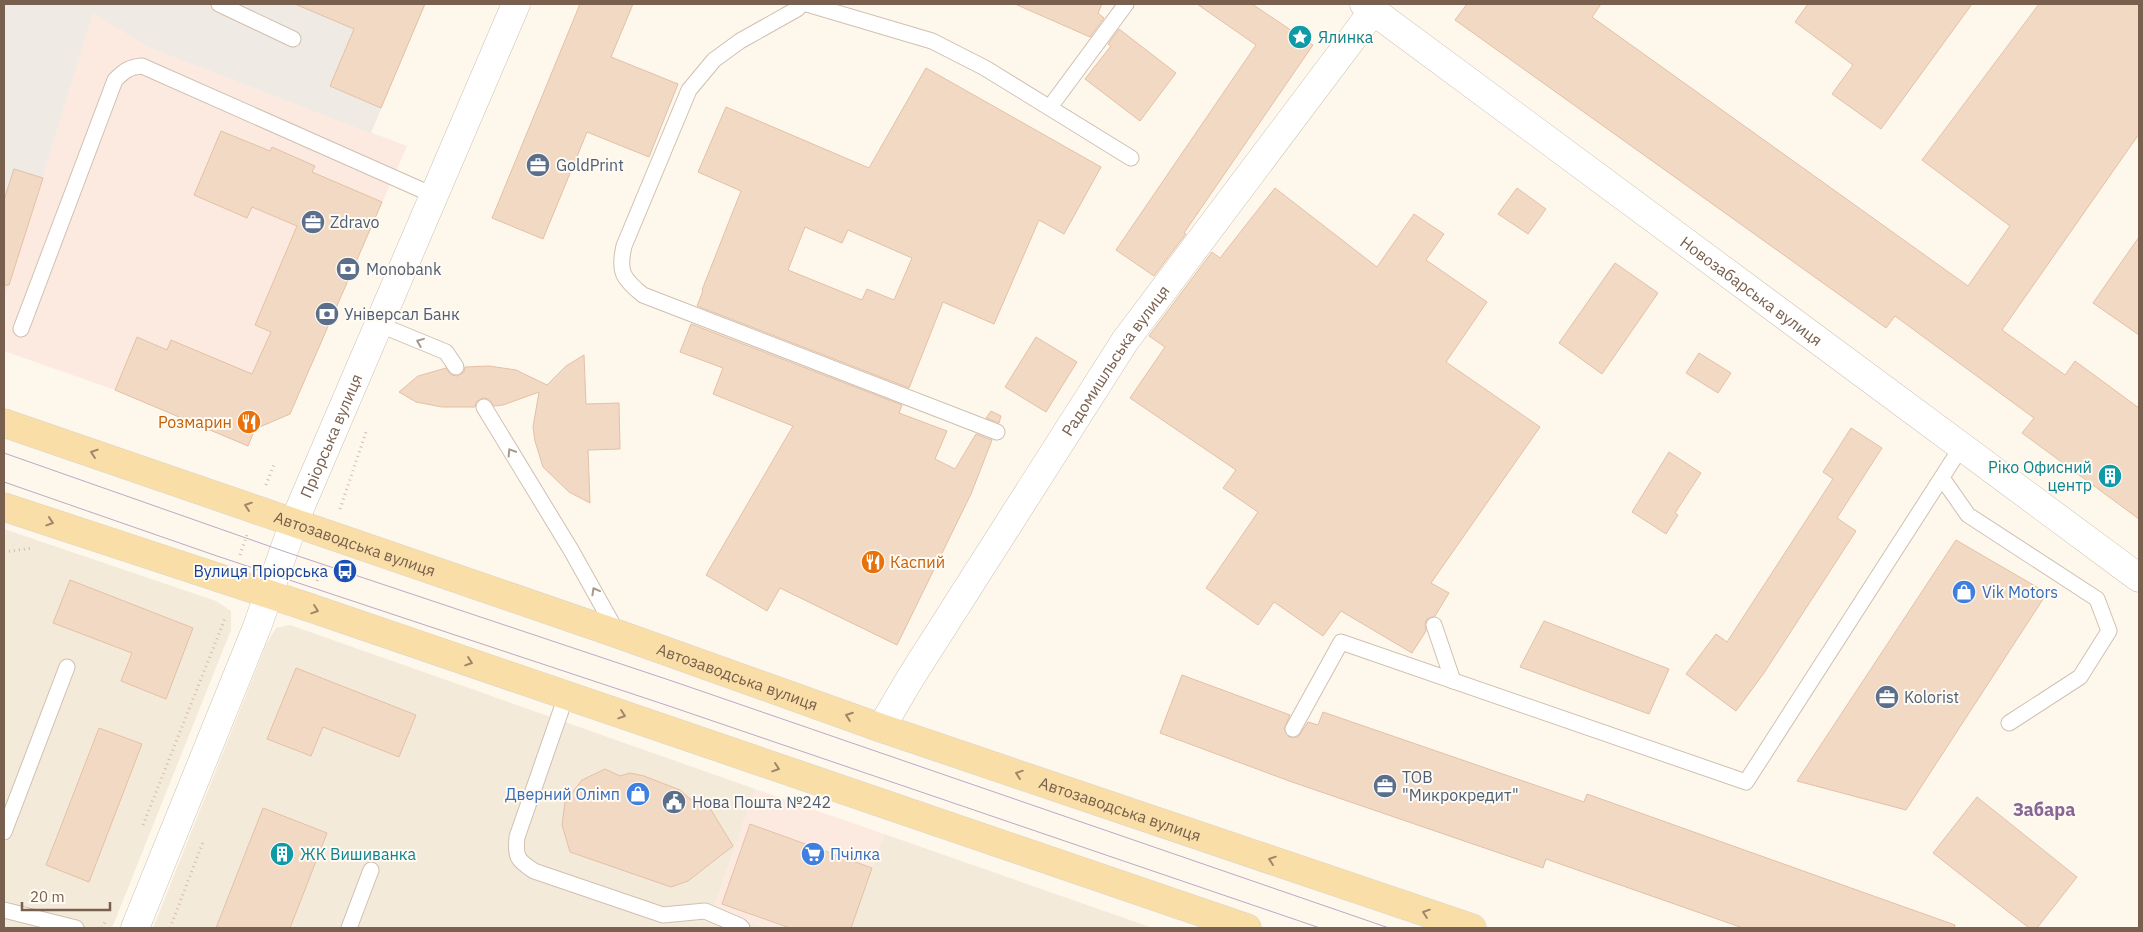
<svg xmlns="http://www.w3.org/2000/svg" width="2143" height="932" viewBox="0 0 2143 932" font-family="'IBM Plex Sans',sans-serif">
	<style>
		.residential { fill: #f4eada }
		.commercial { fill: #fceae1 }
		.industrial { fill: #efeae4 }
		.building { fill: #f2d9c4; stroke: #e4c0a5; fill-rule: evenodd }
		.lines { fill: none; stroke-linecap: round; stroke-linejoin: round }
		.lane-casing { stroke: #d0c0b1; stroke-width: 17 }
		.street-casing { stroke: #d0c0b1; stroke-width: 29 }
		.primary-casing { stroke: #d9d2cd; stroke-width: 29 }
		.path { stroke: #d8bca6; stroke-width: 3; stroke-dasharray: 1 4; stroke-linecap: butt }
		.lane { stroke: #fff; stroke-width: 15 }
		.street { stroke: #fff; stroke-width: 28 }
		.primary { stroke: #f9dfa7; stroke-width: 28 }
		.tram { stroke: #bba9c8; stroke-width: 1 }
		.oneway { stroke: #a8988c }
		.oneway2 { stroke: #9f8669 }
		.labels { text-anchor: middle; stroke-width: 4; stroke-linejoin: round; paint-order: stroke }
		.culture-label { font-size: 16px; fill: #0d838f; stroke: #fffbf3; text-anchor: start }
		.service-label { font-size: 16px; fill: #4e5e75; stroke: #fffbf3; text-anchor: start }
		.street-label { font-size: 16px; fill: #79604e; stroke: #fffbf3 }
		.food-label { font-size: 16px; fill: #c56008; stroke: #fffbf3; text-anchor: end }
		.transit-label { font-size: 16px; fill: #164399; stroke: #fffbf3; text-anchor: end }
		.shop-label { font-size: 16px; fill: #366cbe; stroke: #fffbf3; text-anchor: start }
		.neighbourhood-label { font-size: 18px; font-weight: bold; fill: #876694; stroke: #fffbf3 }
	</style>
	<rect width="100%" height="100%" fill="#fdf7ec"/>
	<g class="residential">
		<path d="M4,529L216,601L231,611V630L112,928H4Z"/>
		<path d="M290,625L755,789L714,908L766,928H153L266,645L276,628Z"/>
		<path d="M884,834L1153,928H850Z"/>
	</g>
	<g class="commercial">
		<path d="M93,12L150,48L407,146L290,414L255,429L248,446L115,390L4,351V302Z"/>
		<path d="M755,789L884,834L850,928H766L714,908Z"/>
	</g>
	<path class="industrial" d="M4,4H425L371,133L150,48L93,13L4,302Z"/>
	<g class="building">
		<path d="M295,4H425L381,108L330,86L354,29Z"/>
		<path d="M580,4H633L611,57L678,84L649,157L587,132L543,239L492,218Z"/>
		<path d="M1015,4H1102L1098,13L1104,18L1090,37Z"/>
		<path d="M1197,4H1252L1313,45L1184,233L1186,234L1154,276L1116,250L1256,45Z"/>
		<path d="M1467,4H1601L1592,17L1968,286L2010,226L1922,160L2039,4H2139V134L2002,330L2065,375L2075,361L2139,408V519L2022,433L2034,418L1895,316L1886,328L1455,20Z"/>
		<path d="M1808,4H1972L1881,129L1832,94L1853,65L1795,22Z"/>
		<path d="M1119,29L1176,73L1140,121L1085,79L1111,46L1108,44Z"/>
		<path d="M926,68L1101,167L1064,234L1039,220L994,324L943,302L909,388L697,306L703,291L702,290L741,191L698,172L726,107L869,168ZM805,227L842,243L848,230L912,258L894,300L867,289L862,300L788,270Z"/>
		<path d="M221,131L270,151L272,147L315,166L312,172L382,202L290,414L255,429L248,446L115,390L137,337L167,350L171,340L252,374L271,332L255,325L297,226L252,207L247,218L194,195Z"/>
		<path d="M14,169L43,178L9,285H4V200Z"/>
		<path d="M1275,188L1377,267L1414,214L1444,234L1426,260L1487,302L1446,362L1540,427L1431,583L1449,593L1435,616L1427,619L1425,624L1426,631L1412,653L1341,611L1323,636L1274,602L1258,625L1206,588L1258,512L1223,488L1236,470L1130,398L1165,347L1149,336L1212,252L1220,258Z"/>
		<path d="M1517,188L1546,209L1528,234L1498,214Z"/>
		<path d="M2139,237V335L2093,303Z"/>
		<path d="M1615,263L1658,293L1602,374L1559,343Z"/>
		<path d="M691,324L902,405L899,413L947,431L935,459L955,469L976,434L992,440L971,494L897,645L780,588L767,611L706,575L793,426L713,394L723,368L680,352Z"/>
		<path d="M1036,337L1077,362L1046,412L1005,387Z"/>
		<path d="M1699,353L1731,373L1718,393L1686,373Z"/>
		<path d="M584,355L586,404L619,403L620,449L588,450L590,503L569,492L543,467L535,441L533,427L539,392L503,405L494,406L489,399L483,398L476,402L475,407H442L416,402L399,392L418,376L446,368L451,375L457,376L464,372L465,367L489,366L516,370L547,385L566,366Z"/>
		<path d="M991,411L1001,416L999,423L986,418Z"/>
		<path d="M1851,428L1882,448L1837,518L1856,531L1764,673L1736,711L1686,674L1716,634L1727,642L1833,479L1823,472Z"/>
		<path d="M1669,452L1701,473L1675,513L1678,515L1666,534L1632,512Z"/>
		<path d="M1956,540L2047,593L1906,810L1797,781Z"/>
		<path d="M70,580L193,628L166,699L121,681L132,653L53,623Z"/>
		<path d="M1544,621L1669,669L1649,714L1520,667Z"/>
		<path d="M296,668L416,715L399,757L323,727L311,756L267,739Z"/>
		<path d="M1182,675L1290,715L1284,729L1289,737H1298L1308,722L1318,725L1323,712L1584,802L1587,794L1955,925L1954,928H1743L1546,859L1543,868L1292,782L1160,733Z"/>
		<path d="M99,728L142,744L89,882L46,865Z"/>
		<path d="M605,769L620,776L630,773L644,776L680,790L690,799L708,805L733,846L688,881L671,887L570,852L562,825L565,802L582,780Z"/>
		<path d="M1977,797L2077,877L2037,928H2029L1933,853Z"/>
		<path d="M263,808L327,833L290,928H216Z"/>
		<path d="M750,824L872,868L851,928H790L722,904Z"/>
	</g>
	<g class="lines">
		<g class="lane-casing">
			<g id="lane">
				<path d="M219,4L293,39"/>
				<path d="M802,4L797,9L740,41L714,60L689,90L624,246C618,272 623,279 643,295L997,432"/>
				<path d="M807,4L932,41L985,68L1131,158"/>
				<path d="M1050,107L1126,4"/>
				<path d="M378,324L446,352L456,367"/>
				<path d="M21,329L115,80C124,71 129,67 142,66L433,195"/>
				<path d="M484,407L571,550L618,634"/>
				<path d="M1942,478L1968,515L2097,599L2109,631L2080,677L2009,723"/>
				<path d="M1434,625L1453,681"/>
				<path d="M566,696L517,837C515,857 517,860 534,871L663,915L705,911L740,926L742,928"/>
				<path d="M1293,729L1341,642L1746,782L1962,446"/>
				<path d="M4,832L67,667"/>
				<path d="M4,910L76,928"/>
				<path d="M349,928L371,870"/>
			</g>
		</g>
		<g class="street-casing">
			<g id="street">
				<path id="s1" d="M1364,4L2139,578"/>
				<path id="s2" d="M881,728L911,677L1125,341L1373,11"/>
				<path id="s3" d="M135,928L257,627L294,522L516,4"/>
			</g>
		</g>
		<g class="primary-casing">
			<g id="primary">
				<path id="s4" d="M4,423L618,634L881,728L1472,928"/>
				<path d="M4,507L308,607L1247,928"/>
			</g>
		</g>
		<g class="path">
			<path d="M266,485L275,462"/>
			<path d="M340,509L366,432"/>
			<path d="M4,552L33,548"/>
			<path d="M240,555L247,535"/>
			<path d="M317,581L323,563"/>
			<path d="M143,825L226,616"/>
			<path d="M102,928L106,920"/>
			<path d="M170,928L203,842"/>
		</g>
		<use href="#lane" class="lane"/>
		<use href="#street" class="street"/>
		<use href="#primary" class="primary"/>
		<g class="tram">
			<path d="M4,453L283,551L675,682L1389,928"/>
			<path d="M4,482L217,556L666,705L1320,928"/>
		</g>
	</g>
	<defs><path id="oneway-chevron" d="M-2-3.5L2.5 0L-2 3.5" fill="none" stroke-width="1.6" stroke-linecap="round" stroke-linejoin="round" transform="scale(1.25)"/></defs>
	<g class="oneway">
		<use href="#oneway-chevron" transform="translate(420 342) rotate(-158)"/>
		<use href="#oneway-chevron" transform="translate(511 452) rotate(-122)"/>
		<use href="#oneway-chevron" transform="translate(595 591) rotate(-119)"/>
	</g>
	<g class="oneway2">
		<use href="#oneway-chevron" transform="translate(94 453) rotate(-161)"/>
		<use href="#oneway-chevron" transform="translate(248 506) rotate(-161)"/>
		<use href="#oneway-chevron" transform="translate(50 522) rotate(18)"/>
		<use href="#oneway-chevron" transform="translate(315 610) rotate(19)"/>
		<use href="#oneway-chevron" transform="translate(469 662) rotate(19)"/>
		<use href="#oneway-chevron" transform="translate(622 715) rotate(19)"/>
		<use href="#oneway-chevron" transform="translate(849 716) rotate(-160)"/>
		<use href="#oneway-chevron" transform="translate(776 768) rotate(19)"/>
		<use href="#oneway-chevron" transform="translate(1019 774) rotate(-161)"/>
		<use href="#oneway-chevron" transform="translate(1272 860) rotate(-161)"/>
		<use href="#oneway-chevron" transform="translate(1426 913) rotate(-161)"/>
	</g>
	<defs>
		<g id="sight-disc" transform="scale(1.25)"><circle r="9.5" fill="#0f9aa8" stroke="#fffbf3"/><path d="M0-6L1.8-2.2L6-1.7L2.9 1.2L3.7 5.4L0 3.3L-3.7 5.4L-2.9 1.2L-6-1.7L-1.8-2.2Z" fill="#fff"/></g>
		<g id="office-disc" transform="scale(1.25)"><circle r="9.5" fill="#5c6f8a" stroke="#fffbf3"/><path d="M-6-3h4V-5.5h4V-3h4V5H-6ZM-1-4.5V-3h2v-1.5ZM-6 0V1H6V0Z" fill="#fff"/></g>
		<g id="bank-disc" transform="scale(1.25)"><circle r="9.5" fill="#5c6f8a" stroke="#fffbf3"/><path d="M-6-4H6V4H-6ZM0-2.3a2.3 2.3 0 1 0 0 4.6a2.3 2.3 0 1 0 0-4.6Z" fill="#fff"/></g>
		<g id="restaurant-disc" transform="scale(1.25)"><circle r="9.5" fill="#e8710a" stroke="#fffbf3"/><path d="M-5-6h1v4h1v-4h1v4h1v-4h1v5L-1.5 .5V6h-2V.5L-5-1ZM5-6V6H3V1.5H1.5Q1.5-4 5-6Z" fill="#fff"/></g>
		<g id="building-disc" transform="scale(1.25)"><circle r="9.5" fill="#0f9aa8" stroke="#fffbf3"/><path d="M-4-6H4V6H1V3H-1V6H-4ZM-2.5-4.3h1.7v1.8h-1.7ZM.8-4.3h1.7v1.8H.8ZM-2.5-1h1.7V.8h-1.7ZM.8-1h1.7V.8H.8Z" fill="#fff"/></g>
		<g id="bus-disc" transform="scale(1.25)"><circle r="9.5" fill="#1a4fb4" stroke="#fffbf3"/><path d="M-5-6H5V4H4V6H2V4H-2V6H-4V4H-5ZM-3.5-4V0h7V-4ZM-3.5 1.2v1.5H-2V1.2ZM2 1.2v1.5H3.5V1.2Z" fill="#fff"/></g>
		<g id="shop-disc" transform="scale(1.25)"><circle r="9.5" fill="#3f7fe0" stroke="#fffbf3"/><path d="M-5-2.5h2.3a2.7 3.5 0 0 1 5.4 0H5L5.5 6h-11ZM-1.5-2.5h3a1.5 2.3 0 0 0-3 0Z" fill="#fff"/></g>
		<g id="civic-disc" transform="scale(1.25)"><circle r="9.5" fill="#5c6f8a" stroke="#fffbf3"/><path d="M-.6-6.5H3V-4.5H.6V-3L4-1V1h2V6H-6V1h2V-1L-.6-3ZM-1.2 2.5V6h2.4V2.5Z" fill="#fff"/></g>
		<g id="supermarket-disc" transform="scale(1.25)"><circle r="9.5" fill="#3f7fe0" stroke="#fffbf3"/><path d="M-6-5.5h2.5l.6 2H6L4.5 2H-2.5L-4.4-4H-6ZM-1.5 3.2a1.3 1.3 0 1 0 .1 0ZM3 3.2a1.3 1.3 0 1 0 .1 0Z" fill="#fff"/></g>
	</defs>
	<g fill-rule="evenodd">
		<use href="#sight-disc" x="1300" y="37"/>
		<use href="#office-disc" x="538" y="165"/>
		<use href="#office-disc" x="313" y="222"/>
		<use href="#bank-disc" x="348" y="269"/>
		<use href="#bank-disc" x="327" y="314"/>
		<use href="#restaurant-disc" x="249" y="422"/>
		<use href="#building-disc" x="2110" y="476"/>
		<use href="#restaurant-disc" x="873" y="562"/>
		<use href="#bus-disc" x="345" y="571"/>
		<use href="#shop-disc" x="1964" y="592"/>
		<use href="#office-disc" x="1887" y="697"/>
		<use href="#office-disc" x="1385" y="786"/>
		<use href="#shop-disc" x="638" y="794"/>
		<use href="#civic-disc" x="674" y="802"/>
		<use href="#building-disc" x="282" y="854"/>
		<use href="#supermarket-disc" x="813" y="854"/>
	</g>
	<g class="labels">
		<g class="culture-label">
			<text x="1318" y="43">Ялинка</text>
			<text x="2092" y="473" text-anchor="end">Ріко Офисний<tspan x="2092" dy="18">центр</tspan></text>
			<text x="300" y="860">ЖК Вишиванка</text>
		</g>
		<g class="service-label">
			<text x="556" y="171">GoldPrint</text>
			<text x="330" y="228">Zdravo</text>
			<text x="366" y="275">Monobank</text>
			<text x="344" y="320">Універсал Банк</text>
			<text x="1904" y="703">Kolorist</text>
			<text x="1402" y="783">ТОВ<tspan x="1402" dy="18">"Микрокредит"</tspan></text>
			<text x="692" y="808">Нова Пошта №242</text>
		</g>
		<g class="street-label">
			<text dy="6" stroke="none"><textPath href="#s1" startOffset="482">Новозабарська вулиця</textPath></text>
			<text dy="6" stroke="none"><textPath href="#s2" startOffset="436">Радомишльська вулиця</textPath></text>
			<text dy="6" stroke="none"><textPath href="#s3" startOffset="530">Пріорська вулиця</textPath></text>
			<text dy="6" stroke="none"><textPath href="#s4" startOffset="371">Автозаводська вулиця</textPath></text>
			<text dy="6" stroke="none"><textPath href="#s4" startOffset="776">Автозаводська вулиця</textPath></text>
			<text dy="6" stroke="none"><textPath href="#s4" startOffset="1181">Автозаводська вулиця</textPath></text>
		</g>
		<g class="food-label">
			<text x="232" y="428">Розмарин</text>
			<text x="890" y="568" text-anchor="start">Каспий</text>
		</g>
		<g class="transit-label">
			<text x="328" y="577">Вулиця Пріорська</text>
		</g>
		<g class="shop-label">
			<text x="1982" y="598">Vik Motors</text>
			<text x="620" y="800" text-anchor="end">Дверний Олімп</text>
			<text x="830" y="860">Пчілка</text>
		</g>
		<g class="neighbourhood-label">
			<text x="2044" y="816">Забара</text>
		</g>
	</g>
	<rect width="2143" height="932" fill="none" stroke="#79604e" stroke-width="10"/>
	<path d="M22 902v8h88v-8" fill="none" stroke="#79604e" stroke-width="2.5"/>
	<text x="30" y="902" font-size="15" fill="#79604e" stroke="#fffbf3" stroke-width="4" paint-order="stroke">20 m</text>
</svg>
